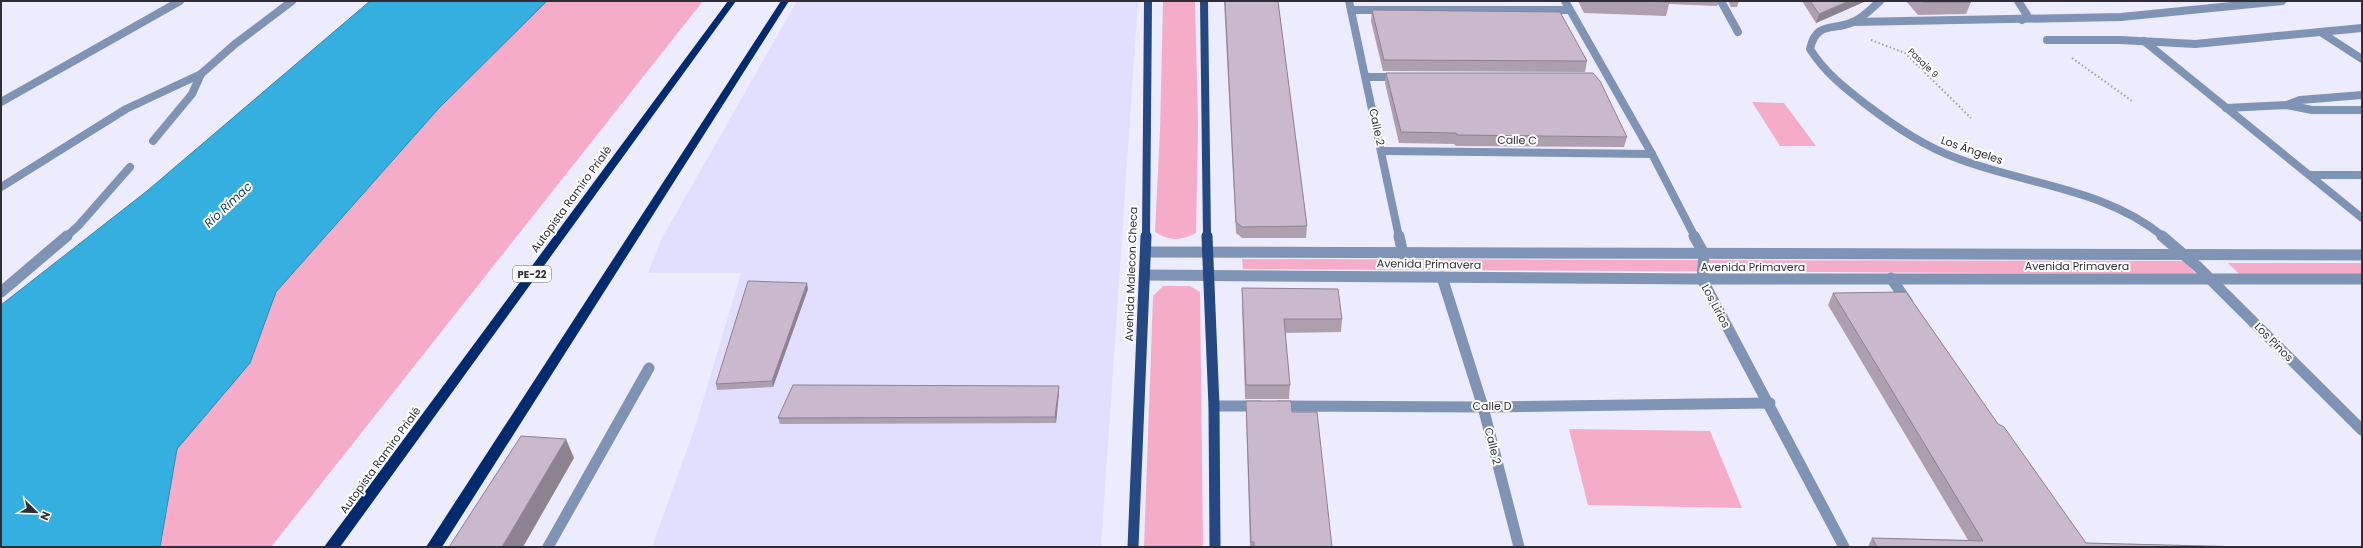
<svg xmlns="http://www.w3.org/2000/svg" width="2363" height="548" viewBox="0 0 2363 548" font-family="Poppins,sans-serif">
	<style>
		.built { fill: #e2defd }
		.green { fill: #f4acc8 }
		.water { fill: #34afdf; stroke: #3288ac }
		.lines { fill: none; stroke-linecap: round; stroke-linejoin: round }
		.path { stroke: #9e9cab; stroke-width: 2; stroke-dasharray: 1.5 2.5; stroke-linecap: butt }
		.minor-far1 { stroke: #7f93b5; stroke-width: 8 }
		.minor { stroke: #7f93b5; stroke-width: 11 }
		.major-far1 { stroke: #254782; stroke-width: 8 }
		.major { stroke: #254782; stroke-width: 11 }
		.highway { fill: #022a6e; fill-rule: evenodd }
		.wall { fill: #ae9faf }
		.shaded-wall { fill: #8d828f }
		.building { fill: #cab9cc; stroke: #8d828f }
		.labels { text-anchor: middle; stroke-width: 4; stroke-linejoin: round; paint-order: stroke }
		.far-street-label { font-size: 9px; fill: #2f2d36; stroke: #fff }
		.shield { fill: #fff; stroke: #6d6c72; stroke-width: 1 }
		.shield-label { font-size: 10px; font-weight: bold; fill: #2f2d36 }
		.street-label { font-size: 11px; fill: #2f2d36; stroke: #fff }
		.water-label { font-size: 12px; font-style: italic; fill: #15465b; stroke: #fff }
	</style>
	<rect width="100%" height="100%" fill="#edebfe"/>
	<path class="built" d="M797,1H1138L1101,547H652L696,424L741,273H648L662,238Z"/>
	<g class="green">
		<path d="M547,1H703L271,547H160L177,449L250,363L276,292L439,108Z"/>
		<path d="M1163,1H1195L1198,124L1196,233C1180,241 1170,241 1155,232L1160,130Z"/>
		<path d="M1752,102L1784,103L1816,146H1780Z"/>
		<path d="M1242,259L2184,261L2196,274L1243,269Z"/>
		<path d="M2228,263H2362V275H2240Z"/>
		<path d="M1163,286H1190L1200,292L1203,547H1144L1153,296Z"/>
		<path d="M1569,429L1710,431L1742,508L1588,505Z"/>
	</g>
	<path class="water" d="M370,1H547L439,108L276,292L250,363L177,449L160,547H1V305L147,191Z"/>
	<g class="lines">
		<g class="path">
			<path d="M1871,40L1905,53L1971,118"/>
			<path d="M2072,58L2132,101"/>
		</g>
		<g class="minor-far1">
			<path d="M1349,1L1399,237"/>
			<path d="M1565,1L1652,154L1695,237"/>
			<path d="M1721,1L1738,32"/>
			<path d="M1880,1C1872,8 1863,18 1853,22C1833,31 1816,21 1810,49C1825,73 1846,89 1868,106C1896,127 1925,147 1959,159C2028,185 2104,188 2164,237"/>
			<path d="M2018,1L2027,15L2022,20"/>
			<path d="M1351,10H1569"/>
			<path d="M1853,22L2121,17L2282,1"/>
			<path d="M2322,33L2362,59"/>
			<path d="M2047,40H2120L2195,44L2362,28"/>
			<path d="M2144,41L2362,218"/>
			<path d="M1366,77H1399"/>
			<path d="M1,102L180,1"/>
			<path d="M2287,105L2300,100L2362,95"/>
			<path d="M2226,108L2287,105L2312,110H2362"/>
			<path d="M153,141L192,94L201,74"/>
			<path d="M1382,151L1652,154"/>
			<path d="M2310,175H2362"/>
			<path d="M1,187L126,109L201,74L235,44L292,1"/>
			<path d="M66,237L79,225L130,167"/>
		</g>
		<g class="minor">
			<path d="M1399,236L1403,254"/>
			<path d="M1694,236L1704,254L1702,279L1844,547"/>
			<path d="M2162,236L2197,266L2362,430"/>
			<path d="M1146,252L2362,255"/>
			<path d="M1145,275L1702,279H2362"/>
			<path d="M1442,277L1483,407L1519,547"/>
			<path d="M1891,278L1908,303"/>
			<path d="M1,292L67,236"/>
			<path d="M1214,406H1260"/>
			<path d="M1278,406L1483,407L1770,403"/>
			<path d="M548,547L649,368"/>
		</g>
		<g class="major-far1">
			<path d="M1204,1L1207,237"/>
			<path d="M1146,237L1148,1"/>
		</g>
		<g class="major">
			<path d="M1207,236L1214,406L1215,547"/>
			<path d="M1133,547L1146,236"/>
		</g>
		<g class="highway">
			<path d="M728,1H736L340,547H324Z"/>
			<path d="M781,1H789L442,547H426Z"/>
		</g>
	</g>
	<g class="wall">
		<path d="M1224,1H1278L1307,226L1306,238H1242L1236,233Z"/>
		<path d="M1578,1H1719L1717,6L1669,4L1666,16L1584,13Z"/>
		<path d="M1728,1H1739L1737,7H1731Z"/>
		<path d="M1802,1H1866L1816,23Z"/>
		<path d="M1906,1H1971V2L1966,14L1918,15Z"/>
		<path d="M1372,10L1587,61L1585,72L1383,71L1371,21Z"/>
		<path d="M1386,73L1627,137L1624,147L1456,146L1454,144L1399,143L1385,83Z"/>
		<path d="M1242,288L1342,319L1341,332L1285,333L1290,385L1289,399H1245L1242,302Z"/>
		<path d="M808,289L773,387L717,390L716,384Z"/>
		<path d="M1833,293L1998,424L2086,543L2247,547H1868L1872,538L1968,540L1828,305Z"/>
		<path d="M1059,386V392L1056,423L780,424L778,418Z"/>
		<path d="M1246,401L1292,412L1332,547H1250L1246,413Z"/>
	</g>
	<g class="shaded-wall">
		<path d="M1849,1H1866L1816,23L1819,14Z"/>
		<path d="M807,283L808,289L773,387L772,381Z"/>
		<path d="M1059,386V392L1056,423L1055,417Z"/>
		<path d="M566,439L574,458L523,547H502Z"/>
	</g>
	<g class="building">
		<path d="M1225,1H1278L1307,226L1242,227L1236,222Z"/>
		<path d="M1639,1H1669L1670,2Z"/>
		<path d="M1810,1H1849L1819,14Z"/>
		<path d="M1921,1H1971V2H1923Z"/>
		<path d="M1372,10L1560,12L1587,61L1384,60Z"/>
		<path d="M1386,73H1593L1600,81L1627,137L1457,135L1456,133L1401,132Z"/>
		<path d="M748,281L807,283L772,381L716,384Z"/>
		<path d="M1242,288L1338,289L1342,319H1284L1290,385H1246Z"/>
		<path d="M1906,292L1998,424L2004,427L2086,543L2247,547H1877L1872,538L1983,541L1833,293Z"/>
		<path d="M793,385L1059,386L1055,417L778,418Z"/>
		<path d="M1246,401H1291L1292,412H1317L1332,547H1254V542H1251Z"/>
		<path d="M521,436L566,439L502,547H449Z"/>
	</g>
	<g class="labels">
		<g class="far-street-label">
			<text transform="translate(1923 63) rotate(44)" y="3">Pasaje 9</text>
		</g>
		<rect class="shield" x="513" y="266" width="38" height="16" rx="3"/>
		<g class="shield-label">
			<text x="532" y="278">PE-22</text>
		</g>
		<g class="street-label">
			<text transform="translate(1377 127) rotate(78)" y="4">Calle 2</text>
			<text transform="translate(1517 140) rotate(1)" y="4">Calle C</text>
			<text transform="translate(1972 150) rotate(19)" y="4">Los Ángeles</text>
			<text transform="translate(571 199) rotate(-54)" y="4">Autopista Ramiro Prialé</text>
			<text transform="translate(1429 264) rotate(1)" y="4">Avenida Primavera</text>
			<text x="2077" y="270">Avenida Primavera</text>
			<text x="1753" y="271">Avenida Primavera</text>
			<text transform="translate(1131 274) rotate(-88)" y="4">Avenida Malecon Checa</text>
			<text transform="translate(1716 306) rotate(62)" y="4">Los Lirios</text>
			<text transform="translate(2274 342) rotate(45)" y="4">Los Pinos</text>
			<text x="1492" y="410">Calle D</text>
			<text transform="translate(1493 446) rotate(76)" y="4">Calle 2</text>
			<text transform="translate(380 460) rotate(-54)" y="4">Autopista Ramiro Prialé</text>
		</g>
		<g class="water-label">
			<text transform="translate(228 205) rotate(-43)" y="4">Río Rímac</text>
		</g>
	</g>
	<rect width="2363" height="548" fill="none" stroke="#2f2d36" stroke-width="4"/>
	<g transform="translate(36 512) rotate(113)" stroke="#ffffff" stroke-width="3" paint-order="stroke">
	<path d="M0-3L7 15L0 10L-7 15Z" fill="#2f2d36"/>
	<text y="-6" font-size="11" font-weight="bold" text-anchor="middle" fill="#2f2d36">N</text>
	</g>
</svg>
